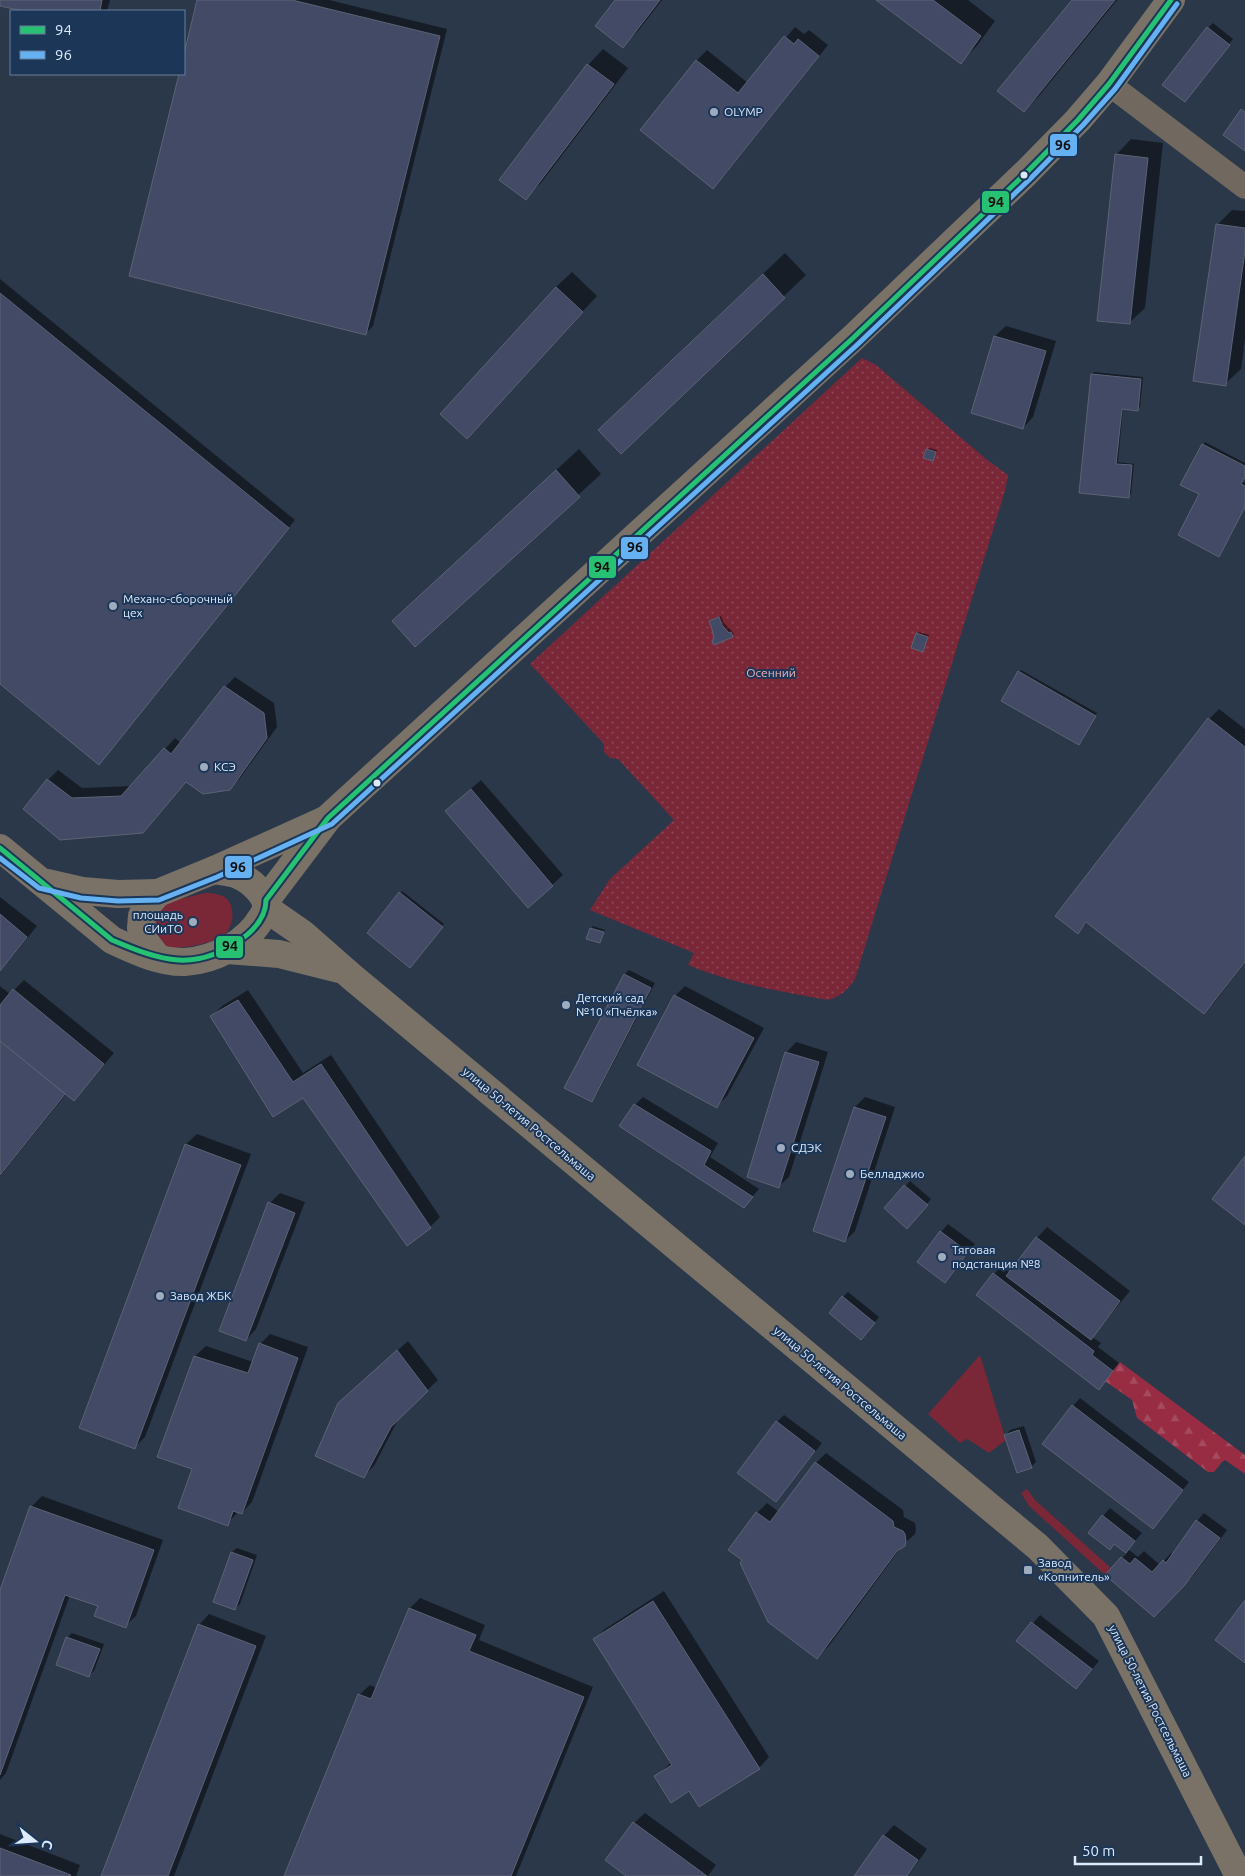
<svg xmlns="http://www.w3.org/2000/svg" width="1245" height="1876" viewBox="0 0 1245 1876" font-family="Ubuntu,sans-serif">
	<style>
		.grass { fill: #7a2738 }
		.forest { fill: url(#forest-firs) }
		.park { fill: url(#park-dots) }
		.shadow { fill: #0007 }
		.building { fill: #434a66; stroke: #5c6374 }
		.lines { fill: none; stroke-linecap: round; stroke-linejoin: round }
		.minor { stroke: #71695f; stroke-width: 24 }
		.major { stroke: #7a7266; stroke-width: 28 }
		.bus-1-casing { stroke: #1c3658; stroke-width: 9 }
		.bus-2-casing { stroke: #1c3658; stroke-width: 9 }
		.bus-1 { stroke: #26c172; stroke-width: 5 }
		.bus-2 { stroke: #66b1f2; stroke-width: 5 }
		.poi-dot { fill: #9eacbd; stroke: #1c3658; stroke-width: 2 }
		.bus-dot { fill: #dceafb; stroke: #1c3658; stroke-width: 2 }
		.labels { text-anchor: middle; stroke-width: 4; stroke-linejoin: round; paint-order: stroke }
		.poi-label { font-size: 12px; fill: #dceafb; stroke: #1c3658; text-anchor: start }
		.park-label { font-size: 12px; fill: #f4b2b6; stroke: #1c3658 }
		.street-label { font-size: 12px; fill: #dceafb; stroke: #1c3658 }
		.line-badge { stroke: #1c3658; stroke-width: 2 }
		.pale-badge-label { font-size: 14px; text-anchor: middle; font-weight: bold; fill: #111 }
	</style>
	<defs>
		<pattern id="forest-firs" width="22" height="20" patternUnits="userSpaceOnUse" patternTransform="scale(1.25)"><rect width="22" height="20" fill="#972c43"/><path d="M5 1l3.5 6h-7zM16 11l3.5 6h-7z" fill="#a54b5f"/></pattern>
		<pattern id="park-dots" width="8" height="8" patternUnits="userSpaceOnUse" patternTransform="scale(1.25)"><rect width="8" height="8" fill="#7a2738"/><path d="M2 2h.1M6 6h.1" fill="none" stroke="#8c4656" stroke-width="1.8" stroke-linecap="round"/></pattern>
	</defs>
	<rect width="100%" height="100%" fill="#2a384a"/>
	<g class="grass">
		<path d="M205,893C212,893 222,894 227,899C236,909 234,930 221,937C208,944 166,955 155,940C151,935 153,924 152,918L164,903Z"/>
		<path d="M980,1355L1006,1440L989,1453L967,1439L960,1443L928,1414Z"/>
		<path d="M1027,1489L1035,1500L1111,1568L1105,1575L1029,1506L1021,1493Z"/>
	</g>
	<path class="forest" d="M1120,1362L1245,1455V1474L1225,1460L1222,1462L1214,1472H1208L1137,1418L1132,1400L1105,1381Z"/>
	<path class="park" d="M862,358L876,365L986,459L1008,475L1005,491L855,979C847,990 842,996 828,1000C779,991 734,984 688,965L694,953L590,910L610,879L674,820L618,759L610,758L604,752V744L530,664Z"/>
	<g class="shadow">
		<path d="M0,0H110L107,11H29L0,5Z"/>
		<path d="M198,0H329L447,29L373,326L366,333L130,275L180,74H184V59Z"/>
		<path d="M617,0H662L638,31L623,46Z"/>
		<path d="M878,0H968L995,21L976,47L960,62Z"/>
		<path d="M1073,0H1117L1039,96L1024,111Z"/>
		<path d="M1213,23L1233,39L1189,96L1208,28Z"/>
		<path d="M795,27L804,34L809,30L828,45L723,177L641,130L697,60L707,50L748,83Z"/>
		<path d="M603,49L628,68L541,183L526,198L501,179L588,65Z"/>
		<path d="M1131,139L1163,143L1145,308L1129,323L1116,155Z"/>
		<path d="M1232,210L1245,211V339L1241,369L1225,384L1217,225Z"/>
		<path d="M785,253L806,275L621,452V408Z"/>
		<path d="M572,272L597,296L467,437L556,287Z"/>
		<path d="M0,279L295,520L99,763L0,683Z"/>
		<path d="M1006,326L1056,341L1033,417L1023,428L972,412L995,336Z"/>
		<path d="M1094,372L1143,377L1140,407L1137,409L1123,408L1118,462L1134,464L1131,494L1129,497L1080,492L1092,374Z"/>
		<path d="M1205,442L1245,463V477L1242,482L1245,483V507L1219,555L1201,494L1182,484Z"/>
		<path d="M929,448L937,450L933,460L927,450Z"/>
		<path d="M579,449L601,474L415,645L393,621Z"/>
		<path d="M721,616L724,623L734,633L732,636L715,639L710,621Z"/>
		<path d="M919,632L929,635L923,650L917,634Z"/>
		<path d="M1021,670L1097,713L1081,742L1019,672Z"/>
		<path d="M235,677L274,703L277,727L240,778L229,789L187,781L143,832L61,839L48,780L58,770L82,788L132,786L175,738L181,743L225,687Z"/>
		<path d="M1219,709L1245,729V963L1214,1003L1204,1013L1088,922L1078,932L1209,719Z"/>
		<path d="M481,780L563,875L552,885L457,801Z"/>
		<path d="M402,891L444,924L412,964L368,933Z"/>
		<path d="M0,897L37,926L0,971Z"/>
		<path d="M593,926L605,930L600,942L591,928Z"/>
		<path d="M629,970L655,983L596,1096L591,1101L625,974Z"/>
		<path d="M24,980L114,1053L74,1100L67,1093L0,1176V986L10,994Z"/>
		<path d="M685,986L764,1028L727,1096L717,1106L675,996Z"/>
		<path d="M248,990L303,1073L331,1055L440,1217L430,1227L407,1245L303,1097L212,1016L222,1006Z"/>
		<path d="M796,1042L828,1052L789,1177L778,1187L786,1053Z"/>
		<path d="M643,1097L718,1143L710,1157L759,1189L744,1206L621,1126L635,1105Z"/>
		<path d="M865,1097L895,1107L855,1231L845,1241L855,1107Z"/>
		<path d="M197,1134L251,1154L145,1437L135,1447L81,1427L186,1144Z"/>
		<path d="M910,1181L931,1199L912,1222L886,1208Z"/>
		<path d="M280,1193L305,1202L256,1329L246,1340L270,1203Z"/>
		<path d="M948,1224L975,1244L945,1282L941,1232Z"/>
		<path d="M1047,1227L1130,1291L1092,1337L1101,1343L1098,1347L1119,1363L1098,1388L994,1274L1002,1266L1010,1273L1037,1238Z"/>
		<path d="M848,1292L879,1317L866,1333L843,1297Z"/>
		<path d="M270,1334L308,1347L252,1502L242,1513L239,1511L227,1524L193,1468L159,1456L195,1356L206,1346L253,1362L260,1344Z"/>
		<path d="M408,1341L438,1380L400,1416L374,1466L363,1476L350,1393Z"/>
		<path d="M1080,1398L1189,1482L1153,1528L1073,1406Z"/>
		<path d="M784,1415L822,1443L776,1501L777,1422Z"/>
		<path d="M1024,1426L1036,1462L1031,1467L1006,1435L1010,1430Z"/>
		<path d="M826,1453L903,1510L904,1517L915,1523L916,1529L915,1534L902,1546L828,1647L817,1657L757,1513L767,1503L779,1512L816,1463Z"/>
		<path d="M42,1496L163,1540L136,1616L125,1626L99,1605L70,1595L6,1773L0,1780V1594L31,1507Z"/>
		<path d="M1110,1508L1142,1533L1128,1549L1138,1557L1144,1551L1160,1565L1171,1553L1173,1555L1197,1521L1204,1513L1227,1530L1192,1577L1154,1616L1122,1558L1127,1553L1115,1543L1103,1516Z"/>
		<path d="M237,1548L257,1555L240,1604L235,1609L232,1552Z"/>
		<path d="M664,1591L769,1757L759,1768L656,1776L672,1762L595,1639L605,1629Z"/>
		<path d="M420,1598L485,1625L479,1640L593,1687L516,1876H285L359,1695L370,1685L377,1688L410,1608Z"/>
		<path d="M209,1614L266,1636L174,1876H103L199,1625Z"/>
		<path d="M1040,1615L1099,1661L1076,1687L1018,1641Z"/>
		<path d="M72,1633L104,1644L94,1671L89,1676L67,1638Z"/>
		<path d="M645,1813L716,1865L708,1876H628L607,1860L634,1823Z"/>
		<path d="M894,1825L927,1849L908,1876H855L884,1836Z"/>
		<path d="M0,1834L80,1865L76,1876H0Z"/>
	</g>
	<g class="building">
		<path d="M0,0H102L100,11H23L0,6Z"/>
		<path d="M197,0H292L440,36L366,335L129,276L179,74H184V54Z"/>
		<path d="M615,0H660L623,48L595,26Z"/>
		<path d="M876,0H933L981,36L961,64Z"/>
		<path d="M1072,0H1115L1024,112L997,91Z"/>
		<path d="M1207,27L1230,45L1185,102L1162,85Z"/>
		<path d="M784,36L794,44L798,39L819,56L713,189L640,130L696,60L738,93Z"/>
		<path d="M587,64L614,84L526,200L499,180Z"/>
		<path d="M1241,109L1245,112V151L1223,135Z"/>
		<path d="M1115,154L1148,158L1130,324L1097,321Z"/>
		<path d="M1216,224L1245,228V251L1226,386L1193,381Z"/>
		<path d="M763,274L785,298L621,454L598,430Z"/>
		<path d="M556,287L583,312L467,439L440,414Z"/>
		<path d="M0,293L289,528L99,765L0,684Z"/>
		<path d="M994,336L1046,351L1023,429L971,413Z"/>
		<path d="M1091,374L1141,379L1138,411L1122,409L1116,464L1132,465L1129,498L1079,493Z"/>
		<path d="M1202,444L1245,466V477L1241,484L1245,486V507L1219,557L1178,535L1199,494L1180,485Z"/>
		<path d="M926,449L936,452L933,461L923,458Z"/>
		<path d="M556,470L580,497L415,647L392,621Z"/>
		<path d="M719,617L722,625L729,633L731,632L733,637L714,645L712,640L714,639L712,629L709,621Z"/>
		<path d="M916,633L928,637L923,652L911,648Z"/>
		<path d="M1018,671L1096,716L1079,745L1001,701Z"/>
		<path d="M224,686L264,713L267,738L230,790L203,794L186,782L143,833L60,840L23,809L47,779L72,798L121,796L164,748L171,754Z"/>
		<path d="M1208,718L1245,747V962L1204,1014L1086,922L1078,934L1055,916Z"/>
		<path d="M471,789L553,886L528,908L445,811Z"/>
		<path d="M399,892L443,927L410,968L367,933Z"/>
		<path d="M0,914L27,937L0,971Z"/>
		<path d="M590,928L604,932L600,943L586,939Z"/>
		<path d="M624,974L651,988L592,1102L564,1088Z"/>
		<path d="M13,989L104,1064L74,1101L0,1041V1005Z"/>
		<path d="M674,995L754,1038L717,1108L637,1065Z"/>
		<path d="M238,1000L293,1082L321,1064L431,1228L407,1246L303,1098L273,1117L210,1016Z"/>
		<path d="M0,1041L65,1094L0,1175Z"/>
		<path d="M785,1052L819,1062L779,1188L747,1177Z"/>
		<path d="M634,1104L711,1151L704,1165L753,1197L744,1208L619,1126Z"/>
		<path d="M854,1107L886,1117L845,1242L813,1231Z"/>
		<path d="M185,1144L241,1165L135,1449L79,1428Z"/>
		<path d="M1245,1156V1225L1212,1199Z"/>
		<path d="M904,1185L928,1205L907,1229L884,1208Z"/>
		<path d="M268,1202L295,1213L246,1341L219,1331Z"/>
		<path d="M940,1231L968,1252L945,1283L917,1262Z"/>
		<path d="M1036,1237L1120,1301L1091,1340L1006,1276Z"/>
		<path d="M993,1273L1094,1351L1092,1355L1113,1371L1099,1390L976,1295Z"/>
		<path d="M842,1296L875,1323L861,1340L829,1313Z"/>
		<path d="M259,1343L298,1358L242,1514L233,1511L228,1526L178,1508L192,1469L157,1457L194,1356L248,1373Z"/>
		<path d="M397,1350L428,1391L391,1427L364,1478L315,1456L338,1403Z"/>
		<path d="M1072,1405L1183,1490L1153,1529L1042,1444Z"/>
		<path d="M776,1421L815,1451L776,1502L737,1473Z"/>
		<path d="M1019,1430L1032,1468L1017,1473L1004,1435Z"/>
		<path d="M815,1462L893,1521L894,1527L903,1531L905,1534L906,1541L905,1546L897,1551L817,1659L768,1622L740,1563L742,1560L728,1550L756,1512L770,1522Z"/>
		<path d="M30,1506L154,1550L126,1628L94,1616L98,1606L65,1595L0,1775V1590Z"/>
		<path d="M1102,1515L1135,1541L1126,1553L1114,1544L1110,1550L1088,1533Z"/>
		<path d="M1196,1520L1220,1538L1184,1586L1154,1617L1105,1575L1121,1557L1130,1564L1135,1558L1152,1572L1163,1560L1166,1563Z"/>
		<path d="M231,1552L253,1560L235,1610L213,1602Z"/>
		<path d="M1245,1600V1663L1215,1640Z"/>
		<path d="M653,1601L760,1769L699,1807L689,1791L671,1803L654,1776L672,1765L593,1639Z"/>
		<path d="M409,1608L476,1635L469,1651L584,1697L511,1876H284L358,1694L371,1699Z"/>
		<path d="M1031,1622L1092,1669L1076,1689L1016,1641Z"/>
		<path d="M198,1624L256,1646L168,1876H101Z"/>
		<path d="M66,1637L100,1649L89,1677L56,1665Z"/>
		<path d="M633,1822L707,1876H626L605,1860Z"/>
		<path d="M883,1835L918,1860L907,1876H854Z"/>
		<path d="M0,1848L71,1875L70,1876H0Z"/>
	</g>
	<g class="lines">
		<path class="minor" d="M1109,84L1245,187"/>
		<g class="major">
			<path d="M0,848L112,940C134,950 160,963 185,962C215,960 247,943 262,917C264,914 266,911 266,907C267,895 251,881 240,876C232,872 223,872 214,870"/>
			<path d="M47,883L82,891L118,894L158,893"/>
			<path d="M266,900L328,818L853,338L1026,173L1078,120L1109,84L1171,0"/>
			<path d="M267,909L303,934L352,977L1038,1547L1106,1616L1239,1876"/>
			<path d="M227,950L279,954L339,969"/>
			<path d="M157,957L143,939L141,928L142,916L149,903L158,893L214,870L325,820"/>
		</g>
		<g class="bus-1-casing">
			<path id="bus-1" d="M0,848L112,940C161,961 196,973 243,938C255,929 266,916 266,900L328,818L853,338L1026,173L1078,120L1109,84L1171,0"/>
		</g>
		<g class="bus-2-casing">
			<path id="bus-2" d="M0,858L39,888L81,898L118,901L159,900L217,877L332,824L858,344L1031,178L1083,125L1115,89L1177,4"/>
		</g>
		<use href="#bus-1" class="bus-1"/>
		<use href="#bus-2" class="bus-2"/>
	</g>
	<g class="poi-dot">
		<circle cx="714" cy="112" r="5"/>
		<circle cx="113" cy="606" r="5"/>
		<circle cx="204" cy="767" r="5"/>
		<circle cx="193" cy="922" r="5"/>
		<circle cx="566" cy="1005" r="5"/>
		<circle cx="781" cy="1148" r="5"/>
		<circle cx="850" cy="1174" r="5"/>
		<circle cx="942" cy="1257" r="5"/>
		<circle cx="160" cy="1296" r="5"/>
		<rect x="1023" y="1565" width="10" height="10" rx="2.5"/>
	</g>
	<g class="bus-dot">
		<circle cx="1024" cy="175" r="4.5"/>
		<circle cx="377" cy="783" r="4.5"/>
	</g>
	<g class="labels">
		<g class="poi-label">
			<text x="724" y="116">OLYMP</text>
			<text x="123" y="603">Механо-сборочный<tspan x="123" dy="14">цех</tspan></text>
			<text x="214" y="771">КСЭ</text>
			<text x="183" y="919" text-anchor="end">площадь<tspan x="183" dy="14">СИиТО</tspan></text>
			<text x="576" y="1002">Детский сад<tspan x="576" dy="14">№10 «Пчёлка»</tspan></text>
			<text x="791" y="1152">СДЭК</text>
			<text x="860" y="1178">Белладжио</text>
			<text x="952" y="1254">Тяговая<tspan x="952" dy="14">подстанция №8</tspan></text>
			<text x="170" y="1300">Завод ЖБК</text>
			<text x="1038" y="1567">Завод<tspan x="1038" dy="14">«Копнитель»</tspan></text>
		</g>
		<g class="park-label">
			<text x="771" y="677">Осенний</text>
		</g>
		<g class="street-label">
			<text transform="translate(529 1124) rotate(40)" y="4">улица 50-летия Ростсельмаша</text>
			<text transform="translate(840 1383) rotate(40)" y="4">улица 50-летия Ростсельмаша</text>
			<text transform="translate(1150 1701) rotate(63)" y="4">улица 50-летия Ростсельмаша</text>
		</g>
	</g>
	<g class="line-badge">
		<rect x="1049" y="133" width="29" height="24" rx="5" fill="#66b1f2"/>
		<rect x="981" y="190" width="29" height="24" rx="5" fill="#26c172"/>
		<rect x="620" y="536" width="29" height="24" rx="5" fill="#66b1f2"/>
		<rect x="588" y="555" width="29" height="24" rx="5" fill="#26c172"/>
		<rect x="224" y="855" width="29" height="24" rx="5" fill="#66b1f2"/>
		<rect x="215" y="935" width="29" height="24" rx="5" fill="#26c172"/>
	</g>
	<g class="pale-badge-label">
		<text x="1063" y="150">96</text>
		<text x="996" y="207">94</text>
		<text x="635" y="552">96</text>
		<text x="602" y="572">94</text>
		<text x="238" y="872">96</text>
		<text x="230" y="951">94</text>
	</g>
	<rect x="10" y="10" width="175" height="65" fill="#1c3658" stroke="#697e99"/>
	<rect x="20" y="26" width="25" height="8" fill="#26c172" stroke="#697e99"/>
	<text x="55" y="35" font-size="15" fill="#dceafb">94</text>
	<rect x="20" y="51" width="25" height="8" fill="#66b1f2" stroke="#697e99"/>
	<text x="55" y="60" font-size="15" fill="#dceafb">96</text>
	<g transform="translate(35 1841) rotate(107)" stroke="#1c3658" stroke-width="4" paint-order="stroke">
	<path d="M0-4L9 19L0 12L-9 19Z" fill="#dceafb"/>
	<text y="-8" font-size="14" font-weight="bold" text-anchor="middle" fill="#dceafb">С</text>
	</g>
	<path d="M1075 1856v8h126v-8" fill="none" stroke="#dceafb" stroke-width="2.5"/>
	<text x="1082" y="1856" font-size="15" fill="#dceafb" stroke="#1c3658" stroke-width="4" paint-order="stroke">50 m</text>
</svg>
